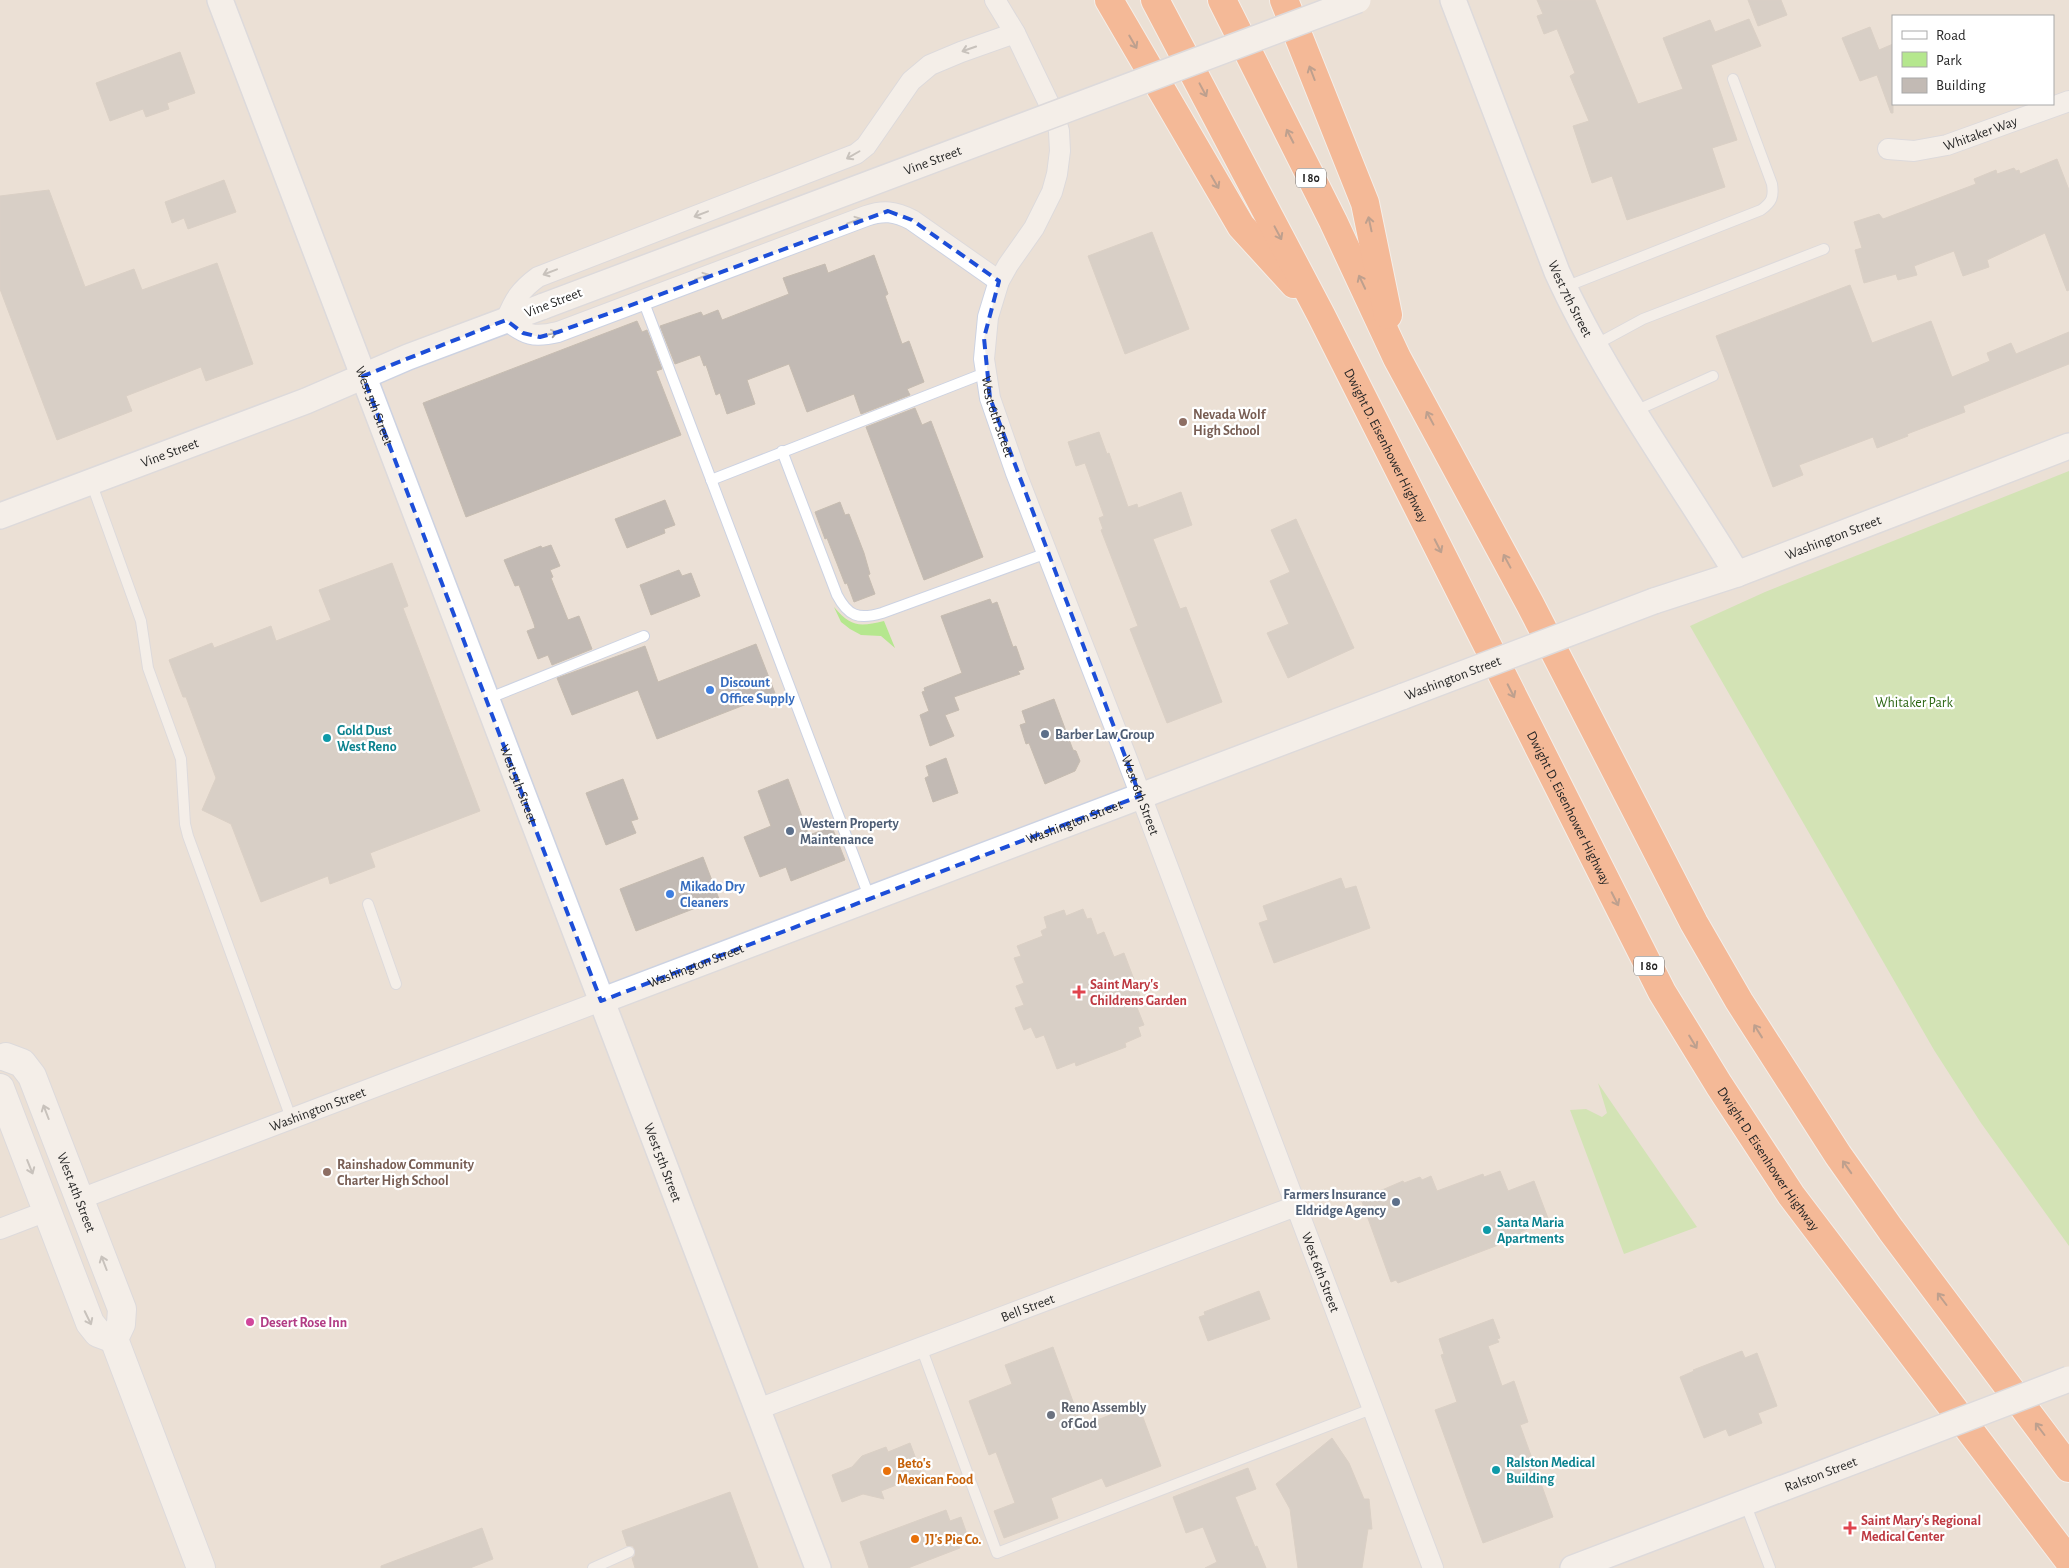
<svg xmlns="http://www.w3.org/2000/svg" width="2069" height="1568" viewBox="0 0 2069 1568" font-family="'Alegreya Sans',sans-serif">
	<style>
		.green { fill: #b5e78e }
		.building { fill: #c2bab4; stroke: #c6bcb1 }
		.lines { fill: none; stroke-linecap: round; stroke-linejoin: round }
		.service-casing { stroke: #ccd2e2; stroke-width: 12 }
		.minor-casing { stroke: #ccd2e2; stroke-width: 22 }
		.tertiary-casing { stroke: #ccd2e2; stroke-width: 28 }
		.secondary-casing { stroke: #ccd2e2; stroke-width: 30 }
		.motorway-casing { stroke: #fff; stroke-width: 30 }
		.service { stroke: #fff; stroke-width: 10 }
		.minor { stroke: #fff; stroke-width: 20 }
		.tertiary { stroke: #fff; stroke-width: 25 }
		.secondary { stroke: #fff; stroke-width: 28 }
		.motorway { stroke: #ff894d; stroke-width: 28 }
		.tertiary-bridge-casing { stroke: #ccd2e2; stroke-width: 28; stroke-linecap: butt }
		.tertiary-bridge { stroke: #fff; stroke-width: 25 }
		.oneway { stroke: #885338 }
		.oneway2 { stroke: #9e9e9e }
		.marked { fill: none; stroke: #1d4ed8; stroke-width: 4; stroke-dasharray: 10 6; stroke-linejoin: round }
		.education-dot { fill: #8d6e63; stroke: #fff; stroke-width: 2 }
		.shop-dot { fill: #3f7fe0; stroke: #fff; stroke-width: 2 }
		.service-dot { fill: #5c6f8a; stroke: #fff; stroke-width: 2 }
		.culture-dot { fill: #0f9aa8; stroke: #fff; stroke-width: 2 }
		.health-dot { fill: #e0444e; stroke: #fff; stroke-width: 2 }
		.hotel-dot { fill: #d1479c; stroke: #fff; stroke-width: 2 }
		.worship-dot { fill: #6b7280; stroke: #fff; stroke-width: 2 }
		.food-dot { fill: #e8710a; stroke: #fff; stroke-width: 2 }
		.labels { text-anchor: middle; stroke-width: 4.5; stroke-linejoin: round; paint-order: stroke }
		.shield { fill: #fff; stroke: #686868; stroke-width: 1 }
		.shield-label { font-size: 12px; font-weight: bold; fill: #272727 }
		.street-label { font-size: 14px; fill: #272727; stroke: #fff }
		.education-label { font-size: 14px; font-weight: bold; fill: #785e54; stroke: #fff; text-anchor: start }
		.shop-label { font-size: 14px; font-weight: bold; fill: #366cbe; stroke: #fff; text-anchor: start }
		.park-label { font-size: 14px; fill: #2d6714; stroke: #fff }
		.culture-label { font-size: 14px; font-weight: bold; fill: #0d838f; stroke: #fff; text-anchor: start }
		.service-label { font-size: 14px; font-weight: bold; fill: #4e5e75; stroke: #fff; text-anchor: start }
		.health-label { font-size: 14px; font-weight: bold; fill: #be3a42; stroke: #fff; text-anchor: start }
		.hotel-label { font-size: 14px; font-weight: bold; fill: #b23c85; stroke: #fff; text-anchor: start }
		.worship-label { font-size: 14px; font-weight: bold; fill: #5b616d; stroke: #fff; text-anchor: start }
		.food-label { font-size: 14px; font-weight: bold; fill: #c56008; stroke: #fff; text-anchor: start }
	</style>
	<rect width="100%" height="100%" fill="#ebe0d6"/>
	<g class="green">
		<path d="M2069,471V1246L1981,1123L1934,1050L1690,626L1765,592Z"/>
		<path d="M834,607C851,627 859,627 884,621L895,648L881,636L861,635L850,629L841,622Z"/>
		<path d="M1598,1083L1697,1227L1624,1254L1570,1110L1586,1109L1602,1117L1607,1113Z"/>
	</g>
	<g class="building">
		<path d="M1537,0H1595L1638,104L1683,89L1663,38L1710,20L1715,32L1749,19L1761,46L1711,65L1737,140L1712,148L1725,187L1627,220L1612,176L1592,183L1573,126L1589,121L1570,76L1575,73L1557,29L1544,34L1537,16L1543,14Z"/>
		<path d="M1748,0H1781L1787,15L1758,26Z"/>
		<path d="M1870,27L1879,50L1893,44V113H1891L1877,75L1860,81L1842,38Z"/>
		<path d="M180,52L195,93L167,103L169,109L146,117L143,109L110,121L96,83Z"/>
		<path d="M2057,159L2069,190V290L2067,291L2045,233L1987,260L1989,267L1963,276L1954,251L1914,266L1917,275L1898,280L1896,274L1864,283L1855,250L1862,248L1854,222L1879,214L1883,219L1976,184L1974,179L1996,170L1997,174L2014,168L2016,171L2019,170L2020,174Z"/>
		<path d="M224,180L236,212L188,229L184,218L172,223L165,202Z"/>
		<path d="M49,190L85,287L134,269L142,290L217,263L253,364L206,381L201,367L126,396L132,411L57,440L0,289V196Z"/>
		<path d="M1152,232L1189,329L1125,354L1088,256Z"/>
		<path d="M874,255L888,294L885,296L902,344L909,341L924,382L907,389L910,395L861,414L854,394L807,412L789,364L747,380L755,404L727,414L720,393L716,395L706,365L704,366L700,355L675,364L660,326L701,312L703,316L718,310L722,320L789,294L783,278L825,264L828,273Z"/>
		<path d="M1850,285L1872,343L1931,321L1952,377L1990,361L1987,353L2011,343L2016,354L2069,332V364L1963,406L1965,412L1907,434L1908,436L1877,448L1873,437L1799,465L1803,475L1773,487L1716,336Z"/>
		<path d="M637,321L642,332L647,330L662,369L656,371L681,435L466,517L423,403Z"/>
		<path d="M915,408L922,425L931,421L983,557L924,580L866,427Z"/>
		<path d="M1099,432L1107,454L1109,453L1128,507L1137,504L1138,508L1181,492L1192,525L1153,539L1180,609L1186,607L1222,702L1167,723L1130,629L1138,626L1101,530L1103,529L1099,518L1104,516L1085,463L1076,466L1068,442Z"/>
		<path d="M665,500L675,525L664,529L665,533L627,548L615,519Z"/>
		<path d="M840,502L845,515L849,514L864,553L870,574L868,575L875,594L854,602L847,583L845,584L827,538L825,539L815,512Z"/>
		<path d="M1296,519L1354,648L1288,678L1267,633L1289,624L1270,581L1290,572L1271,530Z"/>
		<path d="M551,545L560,566L550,570L553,577L551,578L568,620L579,616L592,649L552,665L548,655L538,659L527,631L535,628L534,624L519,585L515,586L504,560L541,546L542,548Z"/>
		<path d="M392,563L408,606L403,608L480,811L370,853L375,867L330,884L328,876L261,902L231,824L202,810L216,778L186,697H183L169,660L212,643L214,648L271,626L276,641L331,620L319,590Z"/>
		<path d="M679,570L682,576L691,573L700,596L651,615L640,585Z"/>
		<path d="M990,599L992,604L997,602L1013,647L1016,646L1024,669L1018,671L1020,674L954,697L959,710L945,715L954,736L930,746L920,715L929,711L922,692L925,691L924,688L962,673L941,616Z"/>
		<path d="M756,644L775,693L657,739L638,690L572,715L557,678L645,646L658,682Z"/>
		<path d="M1054,699L1073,750L1076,751L1080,761L1075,771L1045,784L1029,743L1026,744L1020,725L1026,723L1022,711Z"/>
		<path d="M946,758L958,793L933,802L925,778L929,776L926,766Z"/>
		<path d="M623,779L638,819L631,821L636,833L606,845L586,793Z"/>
		<path d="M788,779L809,835L832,827L845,860L791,881L786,867L760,877L744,837L771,826L758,791Z"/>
		<path d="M703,857L719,899L636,931L620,889Z"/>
		<path d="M1341,878L1345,889L1356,886L1370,928L1274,963L1259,923L1268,920L1263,906Z"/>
		<path d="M1083,909L1087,919L1091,918L1097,935L1104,932L1114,957L1124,953L1141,998L1134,1000L1144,1025L1138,1027L1141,1036L1125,1043L1126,1047L1076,1066L1075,1062L1057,1069L1044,1035L1036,1038L1031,1027L1024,1030L1015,1008L1024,1005L1016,986L1024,983L1014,958L1021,956L1017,946L1043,936L1041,931L1047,928L1044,917L1064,910L1066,916Z"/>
		<path d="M1500,1171L1508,1191L1534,1181L1549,1221L1520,1232L1522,1236L1398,1283L1396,1280L1391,1282L1361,1199L1403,1181L1404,1183L1420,1177L1422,1180L1431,1176L1437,1191L1483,1174L1484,1177Z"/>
		<path d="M1259,1291L1270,1319L1208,1341L1199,1317L1205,1315L1204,1312Z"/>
		<path d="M1493,1319L1500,1338L1497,1339L1499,1342L1488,1346L1502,1386L1514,1381L1528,1422L1520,1425L1553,1517L1483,1543L1435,1410L1457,1402L1441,1355L1444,1354L1439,1339Z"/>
		<path d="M1053,1347L1082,1426L1138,1404L1161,1466L1106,1487L1102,1478L1051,1498L1058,1518L1004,1538L994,1511L1015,1503L996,1452L989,1455L969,1401L1012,1384L1005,1365Z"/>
		<path d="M1742,1351L1745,1358L1757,1353L1777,1406L1758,1413L1762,1423L1729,1436L1726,1429L1704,1438L1680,1377L1694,1371L1693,1370Z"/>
		<path d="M1332,1438L1349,1463L1364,1499H1369L1372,1529H1368L1362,1568H1298L1290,1509L1276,1484Z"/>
		<path d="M910,1443L922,1475L881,1491L884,1499L863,1494L842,1502L832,1475L852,1467L862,1456L886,1447L888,1452Z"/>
		<path d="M1248,1468L1256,1489L1235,1497L1255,1547L1257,1546L1266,1568H1205L1217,1562L1203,1527L1186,1533L1173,1497Z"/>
		<path d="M730,1492L758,1568H635L632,1558L635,1556V1550L633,1546H627L622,1531Z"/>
		<path d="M946,1510L950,1521L961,1517L968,1537L958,1541L960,1548L908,1568H869L860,1542Z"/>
		<path d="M482,1528L493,1559L470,1568H381V1566Z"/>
	</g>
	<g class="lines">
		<g class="service-casing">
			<g id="service">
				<path d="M1565,287L1761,210C1772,202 1774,197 1772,184L1733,79"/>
				<path d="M643,300L870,899"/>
				<path d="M1595,345L1643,319L1824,249"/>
				<path d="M1635,411L1713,376"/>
				<path d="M782,451L837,595C848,616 858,620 882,613L1047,553"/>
				<path d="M711,480L985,373"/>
				<path d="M91,482L141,621L148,668L181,759L185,824L188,836L291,1118"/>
				<path d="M487,699L644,636"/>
				<path d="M368,904L396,984"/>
				<path d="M921,1347L997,1553L1374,1408"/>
				<path d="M1745,1503L1770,1568"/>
				<path d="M593,1568L629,1552"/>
			</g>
		</g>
		<g class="minor-casing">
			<g id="minor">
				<path id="s1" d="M995,0L1015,33L1054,114L1059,131L1060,151L1057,174L1052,192L1034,228L1008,265L999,281L988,317L984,359L990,398L1016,473L1124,751L1433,1568"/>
				<path id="s2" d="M1888,149L1914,151L1947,145L2069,101"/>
				<path d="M999,281L912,220C895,211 883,210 866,216L558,332C533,338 526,335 506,320C514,300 520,290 538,277L856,154L866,146L911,81L930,65L961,52L1015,33"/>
				<path id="s3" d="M80,1199L601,1001"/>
				<path d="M0,1229L47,1211"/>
				<path id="s4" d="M758,1409L1296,1206"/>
			</g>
		</g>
		<g class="tertiary-casing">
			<g id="tertiary">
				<path id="s5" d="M220,0L818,1568"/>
				<path id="s6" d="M1453,0L1557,272C1606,379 1676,474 1737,574"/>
				<path id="s7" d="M0,516L306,401L408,357L544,306"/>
				<path id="s8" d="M1654,601L1737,574L2069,446"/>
				<path id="s9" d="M601,1001L1404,696"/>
				<path id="s10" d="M1573,1568L1870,1455"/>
			</g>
		</g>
		<g class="secondary-casing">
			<g id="secondary">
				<path id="s11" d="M6,1057L22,1063L32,1076L122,1309L121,1324L114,1339L201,1568"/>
				<path d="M0,1088L90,1323L98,1333L114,1339"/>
			</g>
		</g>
		<g class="motorway-casing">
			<g id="motorway">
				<path d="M1109,0L1241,226L1294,284"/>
				<path id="s12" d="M1155,0L1321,315L1662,992L1719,1085L1791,1195L2069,1561"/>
				<path d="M1222,0L1333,221L1397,358L1530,604L1694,923L1739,1001L1838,1155L1891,1230L2069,1468"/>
				<path d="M1284,0L1365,203L1388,315"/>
			</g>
		</g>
		<use href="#service" class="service"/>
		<use href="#minor" class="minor"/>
		<use href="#tertiary" class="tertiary"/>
		<use href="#secondary" class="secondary"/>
		<use href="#motorway" class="motorway"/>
		<g class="tertiary-bridge-casing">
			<g id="tertiary-bridge">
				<path id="s13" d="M544,306L1358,0"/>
				<path id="s14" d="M1404,696L1654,601"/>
				<path d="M1870,1455L2069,1379"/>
			</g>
		</g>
		<use href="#tertiary-bridge" class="tertiary-bridge"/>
	</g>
	<defs><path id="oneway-shaft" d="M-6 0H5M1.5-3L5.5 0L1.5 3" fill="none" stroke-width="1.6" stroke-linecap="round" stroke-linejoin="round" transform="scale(1.25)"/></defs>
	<g class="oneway">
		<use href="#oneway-shaft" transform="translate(1133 42) rotate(60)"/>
		<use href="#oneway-shaft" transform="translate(1312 73) rotate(-111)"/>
		<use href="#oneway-shaft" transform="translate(1203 90) rotate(62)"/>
		<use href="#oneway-shaft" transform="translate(1290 136) rotate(-117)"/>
		<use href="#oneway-shaft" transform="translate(1215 182) rotate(60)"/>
		<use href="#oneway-shaft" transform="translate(1370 224) rotate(-102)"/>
		<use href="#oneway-shaft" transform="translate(1278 233) rotate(62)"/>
		<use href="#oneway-shaft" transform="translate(1362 282) rotate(-115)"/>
		<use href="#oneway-shaft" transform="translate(1430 418) rotate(-118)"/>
		<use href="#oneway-shaft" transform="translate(1438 546) rotate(63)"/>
		<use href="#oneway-shaft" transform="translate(1507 561) rotate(-118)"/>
		<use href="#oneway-shaft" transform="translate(1511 691) rotate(63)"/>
		<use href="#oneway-shaft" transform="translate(1615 899) rotate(63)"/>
		<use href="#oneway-shaft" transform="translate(1758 1031) rotate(-122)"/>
		<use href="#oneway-shaft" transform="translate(1693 1042) rotate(59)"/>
		<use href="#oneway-shaft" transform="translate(1847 1167) rotate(-125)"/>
		<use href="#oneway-shaft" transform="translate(1942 1299) rotate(-127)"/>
		<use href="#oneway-shaft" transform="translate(2040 1429) rotate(-127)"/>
	</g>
	<g class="oneway2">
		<use href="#oneway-shaft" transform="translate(969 49) rotate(161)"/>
		<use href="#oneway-shaft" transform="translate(853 155) rotate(150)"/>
		<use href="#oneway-shaft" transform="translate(701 214) rotate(159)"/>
		<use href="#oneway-shaft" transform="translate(854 221) rotate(-20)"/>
		<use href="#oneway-shaft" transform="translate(550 272) rotate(159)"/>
		<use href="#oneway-shaft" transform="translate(702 277) rotate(-20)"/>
		<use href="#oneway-shaft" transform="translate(550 334) rotate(-14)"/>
		<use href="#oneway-shaft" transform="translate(46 1112) rotate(-111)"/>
		<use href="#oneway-shaft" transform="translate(30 1167) rotate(68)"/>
		<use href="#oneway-shaft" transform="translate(104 1263) rotate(-111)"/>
		<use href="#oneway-shaft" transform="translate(88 1318) rotate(64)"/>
	</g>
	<path d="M0 0H2069V1568H0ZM888,211L912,220L999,281L984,338L990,398L1140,796L601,1001L363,376L506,320L523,333L540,337L558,332Z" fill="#ebe0d6" fill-opacity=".55" fill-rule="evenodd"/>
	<path class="marked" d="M888,211L912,220L999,281L984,338L990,398L1140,796L601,1001L363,376L506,320L523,333L540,337L558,332Z"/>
	<g class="education-dot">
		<circle cx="1183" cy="422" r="5"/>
		<circle cx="327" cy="1172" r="5"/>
	</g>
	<g class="shop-dot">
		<circle cx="710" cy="690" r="5"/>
		<circle cx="670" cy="894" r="5"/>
	</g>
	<g class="service-dot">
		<circle cx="1045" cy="734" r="5"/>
		<circle cx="790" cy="831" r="5"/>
		<circle cx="1396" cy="1202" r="5"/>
	</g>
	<g class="culture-dot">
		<circle cx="327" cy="738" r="5"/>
		<circle cx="1487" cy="1230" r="5"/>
		<circle cx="1496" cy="1470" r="5"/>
	</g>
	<g class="health-dot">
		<path d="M1076.5 984.5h5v5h5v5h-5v5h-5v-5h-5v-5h5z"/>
		<path d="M1847.5 1520.5h5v5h5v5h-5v5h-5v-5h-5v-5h5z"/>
	</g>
	<circle class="hotel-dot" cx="250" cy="1322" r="5"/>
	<circle class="worship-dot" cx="1051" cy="1415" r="5"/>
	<g class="food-dot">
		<circle cx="887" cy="1471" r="5"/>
		<circle cx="915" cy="1539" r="5"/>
	</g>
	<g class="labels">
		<g class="shield">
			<rect x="1296" y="168.5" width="30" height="19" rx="4"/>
			<rect x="1634" y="956.5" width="30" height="19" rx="4"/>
		</g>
		<g class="shield-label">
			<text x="1311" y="182">I 80</text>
			<text x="1649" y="970">I 80</text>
		</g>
		<g class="street-label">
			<text dy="5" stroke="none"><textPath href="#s2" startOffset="95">Whitaker Way</textPath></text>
			<text dy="5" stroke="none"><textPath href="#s13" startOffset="415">Vine Street</textPath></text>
			<text dy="5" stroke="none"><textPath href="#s6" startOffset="321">West 7th Street</textPath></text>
			<text transform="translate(553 302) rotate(-21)" y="5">Vine Street</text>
			<text dy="5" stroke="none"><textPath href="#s5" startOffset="434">West 5th Street</textPath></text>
			<text dy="5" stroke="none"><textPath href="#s1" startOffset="451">West 6th Street</textPath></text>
			<text dy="5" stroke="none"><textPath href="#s12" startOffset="502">Dwight D. Eisenhower Highway</textPath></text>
			<text dy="5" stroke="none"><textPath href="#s7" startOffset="181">Vine Street</textPath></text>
			<text dy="5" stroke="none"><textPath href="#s8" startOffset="190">Washington Street</textPath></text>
			<text dy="5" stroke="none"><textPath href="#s14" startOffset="52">Washington Street</textPath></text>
			<text dy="5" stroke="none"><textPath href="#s5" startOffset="839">West 5th Street</textPath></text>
			<text dy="5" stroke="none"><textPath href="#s1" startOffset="856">West 6th Street</textPath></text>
			<text dy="5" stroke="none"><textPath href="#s12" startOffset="908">Dwight D. Eisenhower Highway</textPath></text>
			<text dy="5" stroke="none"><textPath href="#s9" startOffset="506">Washington Street</textPath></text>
			<text dy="5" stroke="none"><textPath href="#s9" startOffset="101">Washington Street</textPath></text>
			<text dy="5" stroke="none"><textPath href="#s3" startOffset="254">Washington Street</textPath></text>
			<text dy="5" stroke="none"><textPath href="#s12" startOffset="1312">Dwight D. Eisenhower Highway</textPath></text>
			<text dy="5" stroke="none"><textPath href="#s5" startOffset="1244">West 5th Street</textPath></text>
			<text dy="5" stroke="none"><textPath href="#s11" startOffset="158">West 4th Street</textPath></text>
			<text dy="5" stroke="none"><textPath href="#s1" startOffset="1366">West 6th Street</textPath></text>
			<text dy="5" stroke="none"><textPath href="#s4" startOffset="288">Bell Street</textPath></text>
			<text dy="5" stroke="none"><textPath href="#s10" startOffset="265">Ralston Street</textPath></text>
		</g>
		<g class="education-label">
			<text x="1193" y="419">Nevada Wolf<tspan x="1193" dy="16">High School</tspan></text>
			<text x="337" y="1169">Rainshadow Community<tspan x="337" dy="16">Charter High School</tspan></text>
		</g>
		<g class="shop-label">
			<text x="720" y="687">Discount<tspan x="720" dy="16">Office Supply</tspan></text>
			<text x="680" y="891">Mikado Dry<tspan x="680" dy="16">Cleaners</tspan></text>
		</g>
		<g class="park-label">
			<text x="1914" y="707">Whitaker Park</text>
		</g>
		<g class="culture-label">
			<text x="337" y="735">Gold Dust<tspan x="337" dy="16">West Reno</tspan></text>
			<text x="1497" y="1227">Santa Maria<tspan x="1497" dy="16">Apartments</tspan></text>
			<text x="1506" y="1467">Ralston Medical<tspan x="1506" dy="16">Building</tspan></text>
		</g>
		<g class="service-label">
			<text x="1055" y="739">Barber Law Group</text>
			<text x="800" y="828">Western Property<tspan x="800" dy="16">Maintenance</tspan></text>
			<text x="1386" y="1199" text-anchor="end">Farmers Insurance<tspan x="1386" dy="16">Eldridge Agency</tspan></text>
		</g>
		<g class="health-label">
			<text x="1090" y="989">Saint Mary's<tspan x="1090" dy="16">Childrens Garden</tspan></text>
			<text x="1861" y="1525">Saint Mary's Regional<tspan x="1861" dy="16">Medical Center</tspan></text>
		</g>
		<g class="hotel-label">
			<text x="260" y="1327">Desert Rose Inn</text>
		</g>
		<g class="worship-label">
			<text x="1061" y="1412">Reno Assembly<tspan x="1061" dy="16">of God</tspan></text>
		</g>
		<g class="food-label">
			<text x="897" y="1468">Beto's<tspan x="897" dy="16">Mexican Food</tspan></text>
			<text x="925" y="1544">JJ's Pie Co.</text>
		</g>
	</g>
	<rect x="1892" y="15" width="162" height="90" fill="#ffffff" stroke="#a9a9a9"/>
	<rect x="1902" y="31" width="25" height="8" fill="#ffffff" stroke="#a9a9a9"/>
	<text x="1936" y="40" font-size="15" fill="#272727">Road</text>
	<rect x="1902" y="52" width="25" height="15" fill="#b5e78e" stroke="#a9a9a9"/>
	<text x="1936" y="65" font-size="15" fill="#272727">Park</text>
	<rect x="1902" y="78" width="25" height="15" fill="#c2bab4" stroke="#a9a9a9"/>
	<text x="1936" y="90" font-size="15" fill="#272727">Building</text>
</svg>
